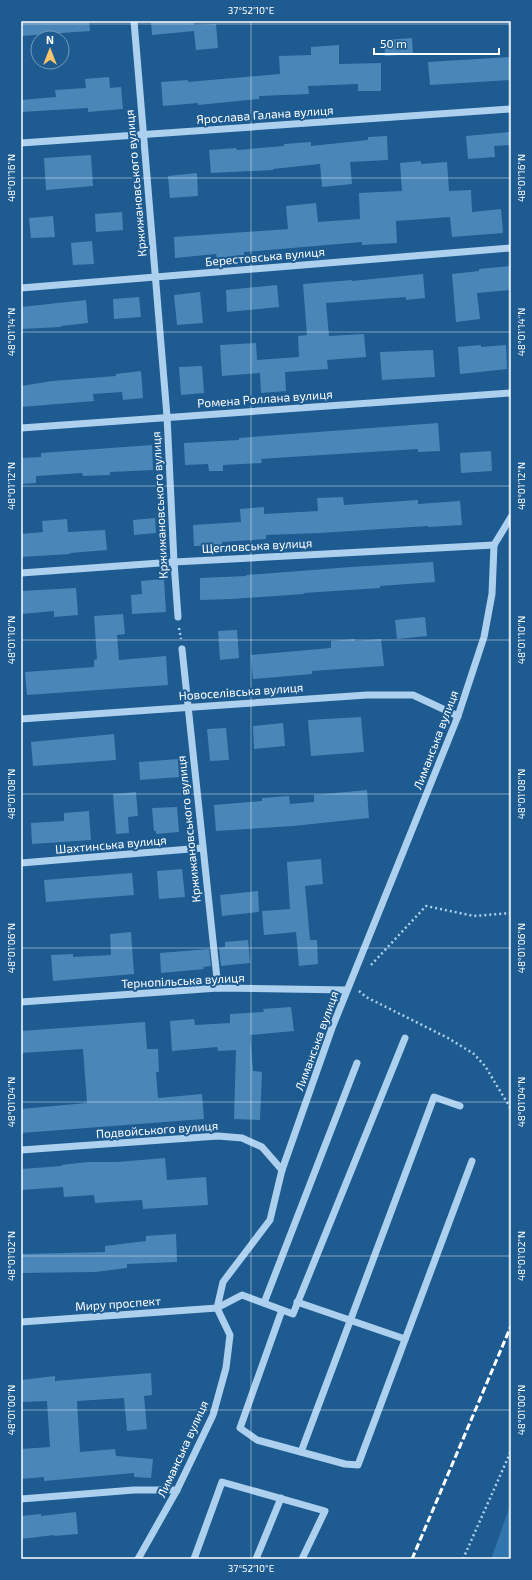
<svg xmlns="http://www.w3.org/2000/svg" width="532" height="1580" viewBox="0 0 532 1580" font-family="'Exo 2',sans-serif">
	<style>
		.green { fill: #3075ad }
		.building { fill: #4a87b8 }
		.lines { fill: none; stroke-linecap: round; stroke-linejoin: round }
		.path { stroke: #acd0ee; stroke-width: 2.5; stroke-dasharray: 2 3; stroke-linecap: butt }
		.minor { stroke: #acd0ee; stroke-width: 7 }
		.rail { stroke: #fff; stroke-width: 3; stroke-dasharray: 7 3; stroke-linecap: butt }
		.ticks { fill: none; stroke: #fff; stroke-width: 1; stroke-opacity: 0.45 }
		.labels { text-anchor: middle; stroke-width: 4; stroke-linejoin: round; paint-order: stroke }
		.street-label { font-size: 12px; fill: #fff; stroke: #1d5b90 }
		.neatline { fill: none; stroke: #fff; stroke-width: 1.5 }
		.ticks-label { font-size: 10px; text-anchor: middle; fill: #fff }
	</style>
	<rect width="100%" height="100%" fill="#1d5b90"/>
	<path class="green" d="M511,1503V1559H491Z"/>
	<g class="building">
		<path d="M21,21H89L90,31L21,36Z"/>
		<path d="M151,21H194V25L216,24L218,48L196,50L194,31L152,35Z"/>
		<path d="M412,38L413,54L385,56L384,40Z"/>
		<path d="M339,45V64L381,63V91H358V84L308,86L309,94L259,96V99L198,105V103L163,106L161,82L188,80V82L280,74L279,56L311,55V47Z"/>
		<path d="M511,57V80L430,85L428,62Z"/>
		<path d="M109,77L110,88L121,87L123,109L88,112V108L21,112V100L56,97L55,90L86,88L85,79Z"/>
		<path d="M511,132V145L494,146L495,157L468,159L466,136Z"/>
		<path d="M387,136L388,160L350,162L352,184L322,187L320,164L273,169V170L211,173L209,150L236,148L237,150L284,146V144L311,142V146L368,140V137Z"/>
		<path d="M91,155L93,186L46,190L44,158Z"/>
		<path d="M421,161V164L447,162L449,191L471,190L472,212L501,209L503,233L452,237L450,217L396,221L397,243L362,245V242L244,252V255L217,258L216,254L175,258L174,237L288,229L286,206L316,203L318,222L360,219L359,193L402,191L400,163Z"/>
		<path d="M197,173L198,196L170,198L168,176Z"/>
		<path d="M122,212L123,230L96,232L95,214Z"/>
		<path d="M53,216L55,237L31,238L29,218Z"/>
		<path d="M92,241L94,264L73,265L71,243Z"/>
		<path d="M511,266V290L477,293L480,319L456,322L452,274L479,271V269Z"/>
		<path d="M423,274L425,298L406,300V297L326,303L329,336L364,334L366,357L327,360L328,369L285,372L286,391L261,393L260,373L222,376L220,345L256,343L257,360L299,357L298,336L307,335L303,284L352,280V281Z"/>
		<path d="M277,285L279,307L227,312L226,290Z"/>
		<path d="M200,292L203,323L177,325L174,295Z"/>
		<path d="M139,297L141,317L114,319L113,299Z"/>
		<path d="M86,300L88,323L61,326V327L21,329V307Z"/>
		<path d="M481,345V347L506,345L507,369L460,374L458,347Z"/>
		<path d="M433,350L435,377L382,380L380,352Z"/>
		<path d="M202,366L204,393L181,395L179,367Z"/>
		<path d="M141,371L143,398L123,400L122,392L93,394L94,401L21,407V386L52,381L116,376V374Z"/>
		<path d="M438,423L440,451L418,452V449L290,457L261,459L262,463L223,465V471H209L208,464L185,465L184,443L239,440V438L264,436Z"/>
		<path d="M152,445L153,470L110,472V475L83,476L82,473L36,476V483L21,484V458L41,457V453Z"/>
		<path d="M491,451L492,471L461,473L460,453Z"/>
		<path d="M343,497L344,505L418,500V504L460,501L462,525L428,527V526L320,533L266,535V539L222,542V545L194,546L193,525L241,522L240,509L264,507V514L318,511L317,498Z"/>
		<path d="M155,518L156,533L134,535L133,520Z"/>
		<path d="M67,519L68,532L105,530L107,550L70,553V554L21,557V534L43,532L42,521Z"/>
		<path d="M433,562L435,582L380,586V588L304,593V594L232,599L200,600V578L246,576V575L351,567Z"/>
		<path d="M164,579L166,612L132,614L131,595L142,594L141,581Z"/>
		<path d="M76,588L78,615L54,617V611L21,614V591Z"/>
		<path d="M123,614L125,634L117,635L119,660L166,656L168,685L27,695L25,672L94,667V660L97,659L94,616Z"/>
		<path d="M425,617L427,636L397,639L395,620Z"/>
		<path d="M237,630L239,658L220,660L218,631Z"/>
		<path d="M355,639V641L381,639L384,666L312,671V674L253,679L251,655L331,648V641Z"/>
		<path d="M361,717L364,752L311,756L308,720Z"/>
		<path d="M283,723L285,746L254,749L253,726Z"/>
		<path d="M226,728L229,760L210,761L207,729Z"/>
		<path d="M114,734L116,760L33,766L31,742Z"/>
		<path d="M178,759L179,777L140,780L139,762Z"/>
		<path d="M367,790L369,818L293,826L216,831L214,805L262,801V798L289,796L290,804L314,802V795Z"/>
		<path d="M136,792L138,816L128,817L129,833L116,834L113,794Z"/>
		<path d="M177,807L179,832L156,834V831H154L152,808Z"/>
		<path d="M89,811L91,840L32,844L31,823L64,821V813Z"/>
		<path d="M321,859L323,884L305,886L310,940H317L318,964L299,966L296,932L264,935L262,911L290,909L287,862Z"/>
		<path d="M182,869L185,897L159,899L157,871Z"/>
		<path d="M132,873L134,895L46,902L44,880Z"/>
		<path d="M258,891L259,912L222,916L220,895Z"/>
		<path d="M131,932L134,974L53,981L51,955L73,954V957L111,955L110,934Z"/>
		<path d="M248,940L250,963L221,966L219,948L225,947V942Z"/>
		<path d="M209,949L211,966L203,967L204,969L161,973L160,953Z"/>
		<path d="M291,1007L294,1031L250,1035L253,1071L262,1072L260,1120L234,1119L236,1050L218,1051L217,1047L172,1051L170,1021L194,1019L195,1025L230,1023V1014L264,1012L263,1009Z"/>
		<path d="M145,1022L147,1049H158L159,1072H156L158,1098L202,1094L204,1119L21,1133V1109L87,1103L83,1049L21,1053V1031Z"/>
		<path d="M165,1158L167,1180L206,1177L208,1205L143,1209L142,1200L95,1203L94,1195L64,1197L63,1187L21,1190V1169L62,1166L61,1165L88,1162H117Z"/>
		<path d="M176,1234L177,1262L127,1264V1268L95,1272L21,1273V1254L105,1252V1246L146,1241V1236Z"/>
		<path d="M151,1373L152,1395L144,1396L147,1429L127,1431L124,1398L77,1401L80,1452L115,1449L116,1456L153,1459L151,1478L134,1477V1473L44,1481V1477L21,1479V1449L50,1447L47,1401L21,1402V1380L55,1376V1381Z"/>
		<path d="M76,1512L78,1534L54,1536V1535L21,1539V1516L41,1514V1516Z"/>
	</g>
	<g class="lines">
		<g class="path">
			<path d="M179,628L181,639"/>
			<path d="M371,965L426,906L474,916L511,913"/>
			<path d="M359,991L366,997L448,1038L474,1054L485,1066L511,1109"/>
			<path d="M463,1559L511,1451"/>
		</g>
		<g class="minor">
			<path d="M134,21L167,416L174,562L178,617"/>
			<path d="M21,143L511,109"/>
			<path d="M21,288L511,248"/>
			<path d="M21,428L511,393"/>
			<path d="M21,573L174,562L494,545"/>
			<path d="M182,649L218,988"/>
			<path d="M21,719L367,695H413L458,716"/>
			<path d="M21,863L202,848"/>
			<path d="M21,1002L218,988L347,990"/>
			<path d="M21,1150L218,1136L242,1138L262,1147L282,1170"/>
			<path d="M297,1302L405,1339"/>
			<path d="M264,1303L357,1063"/>
			<path d="M282,1310L240,1428L257,1440L345,1464L358,1465L472,1161"/>
			<path d="M21,1322L217,1308L242,1295L293,1314L405,1038"/>
			<path d="M301,1452L434,1097L460,1106"/>
			<path d="M21,1499L134,1490H177"/>
			<path d="M138,1559L177,1490L213,1415L226,1368L230,1335L217,1308L223,1282L270,1220L282,1170L332,1028L458,716L484,637L492,594L494,545L511,517"/>
			<path d="M194,1559L222,1482L325,1511L302,1559"/>
			<path d="M256,1559L281,1498"/>
		</g>
		<path class="rail" d="M412,1559L511,1326"/>
	</g>
	<path class="ticks" d="M251,21V1559M509,21V1559M21,24H511M21,178H511M21,332H511M21,486H511M21,640H511M21,794H511M21,948H511M21,1102H511M21,1256H511M21,1410H511"/>
	<g class="labels">
		<g class="street-label">
			<text transform="translate(265 115) rotate(-4)" y="4">Ярослава Галана вулиця</text>
			<text transform="translate(136 183) rotate(-95)" y="4">Кржижановського вулиця</text>
			<text transform="translate(265 257) rotate(-5)" y="4">Берестовська вулиця</text>
			<text transform="translate(265 399) rotate(-4)" y="4">Ромена Роллана вулиця</text>
			<text transform="translate(160 505) rotate(-93)" y="4">Кржижановського вулиця</text>
			<text transform="translate(257 546) rotate(-3)" y="4">Щегловська вулиця</text>
			<text transform="translate(241 692) rotate(-4)" y="4">Новоселівська вулиця</text>
			<text transform="translate(436 740) rotate(-69)" y="4">Лиманська вулиця</text>
			<text transform="translate(189 829) rotate(-96)" y="4">Кржижановського вулиця</text>
			<text transform="translate(111 845) rotate(-5)" y="4">Шахтинська вулиця</text>
			<text transform="translate(183 981) rotate(-3)" y="4">Тернопільська вулиця</text>
			<text transform="translate(317 1041) rotate(-70)" y="4">Лиманська вулиця</text>
			<text transform="translate(157 1130) rotate(-4)" y="4">Подвойського вулиця</text>
			<text transform="translate(118 1304) rotate(-4)" y="4">Миру проспект</text>
			<text transform="translate(183 1449) rotate(-65)" y="4">Лиманська вулиця</text>
		</g>
	</g>
	<rect width="532" height="1580" fill="none" stroke="#1d5b90" stroke-width="44"/>
	<g transform="translate(50 50)"><circle r="19" fill="#1d5b90" stroke="#779dbc"/>
	<path d="M0-3L7 15L0 10L-7 15Z" fill="#fdc46b"/>
	<text y="-6" font-size="11" font-weight="bold" text-anchor="middle" fill="#ffffff">N</text>
	</g>
	<path d="M374 48v6h125v-6" fill="none" stroke="#ffffff" stroke-width="2"/>
	<text x="380" y="48" font-size="12" fill="#ffffff" stroke="#1d5b90" stroke-width="3" paint-order="stroke">50 m</text>
	<rect x="22" y="22" width="488" height="1536" class="neatline"/>
	<g class="ticks-label">
		<text x="251" y="14">37°52'10"E</text>
		<text transform="translate(11 178) rotate(-90)" y="4">48°01'16"N</text>
		<text transform="translate(521 178) rotate(-90)" y="4">48°01'16"N</text>
		<text transform="translate(11 332) rotate(-90)" y="4">48°01'14"N</text>
		<text transform="translate(521 332) rotate(-90)" y="4">48°01'14"N</text>
		<text transform="translate(11 486) rotate(-90)" y="4">48°01'12"N</text>
		<text transform="translate(521 486) rotate(-90)" y="4">48°01'12"N</text>
		<text transform="translate(11 640) rotate(-90)" y="4">48°01'10"N</text>
		<text transform="translate(521 640) rotate(-90)" y="4">48°01'10"N</text>
		<text transform="translate(11 794) rotate(-90)" y="4">48°01'08"N</text>
		<text transform="translate(521 794) rotate(-90)" y="4">48°01'08"N</text>
		<text transform="translate(11 948) rotate(-90)" y="4">48°01'06"N</text>
		<text transform="translate(521 948) rotate(-90)" y="4">48°01'06"N</text>
		<text transform="translate(11 1102) rotate(-90)" y="4">48°01'04"N</text>
		<text transform="translate(521 1102) rotate(-90)" y="4">48°01'04"N</text>
		<text transform="translate(11 1256) rotate(-90)" y="4">48°01'02"N</text>
		<text transform="translate(521 1256) rotate(-90)" y="4">48°01'02"N</text>
		<text transform="translate(11 1410) rotate(-90)" y="4">48°01'00"N</text>
		<text transform="translate(521 1410) rotate(-90)" y="4">48°01'00"N</text>
		<text x="251" y="1572">37°52'10"E</text>
	</g>
</svg>
